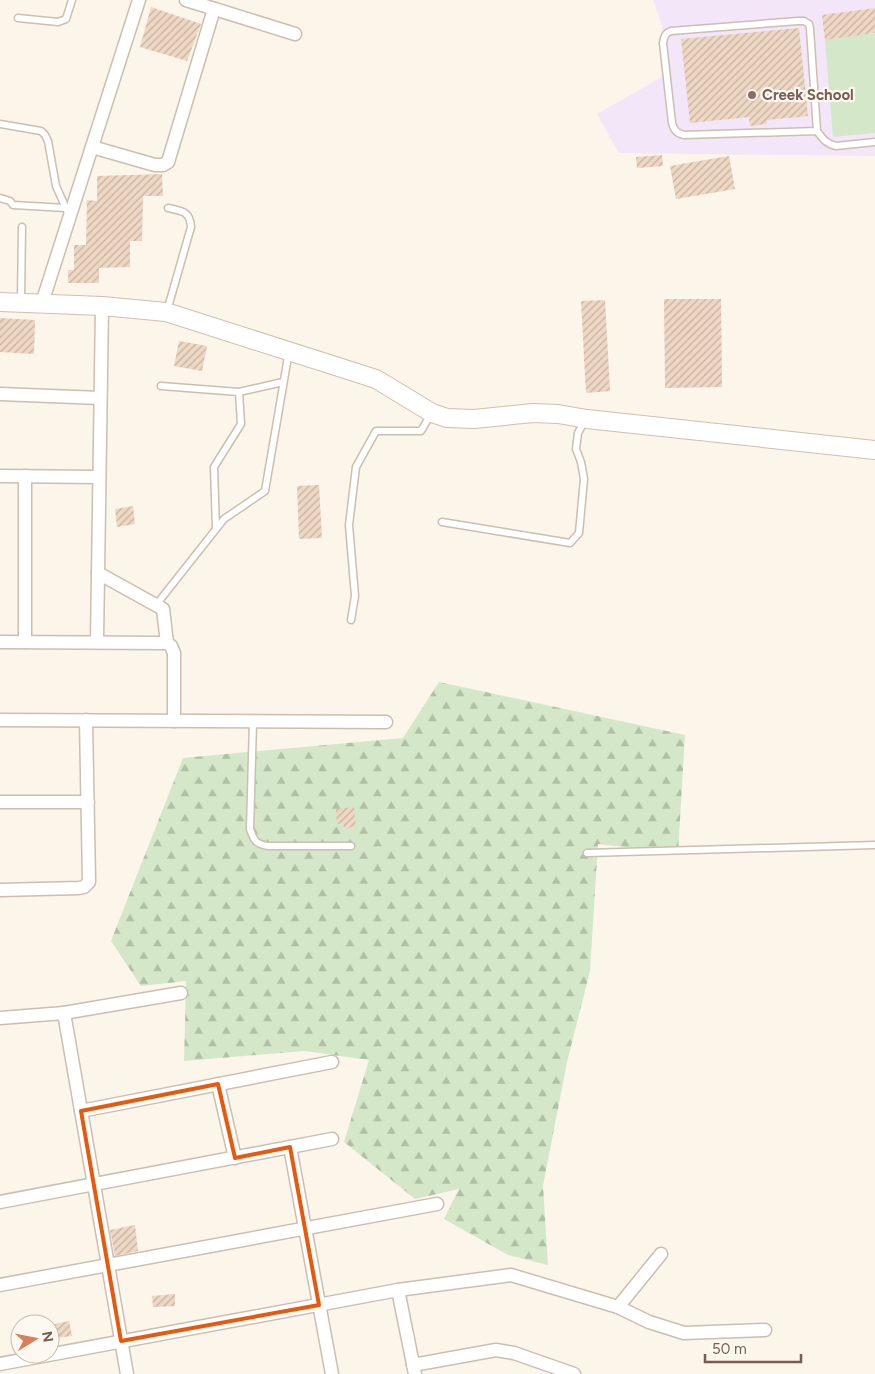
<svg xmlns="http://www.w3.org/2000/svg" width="875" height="1374" viewBox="0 0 875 1374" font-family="Figtree,sans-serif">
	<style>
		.education { fill: #f2e6f8 }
		.green { fill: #d4e8c9 }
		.forest { fill: url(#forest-firs) }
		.building { fill: url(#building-hatch) }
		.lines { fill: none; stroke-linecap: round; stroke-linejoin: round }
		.lane-casing { stroke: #ccbeb0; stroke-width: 9 }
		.street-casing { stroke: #ccbeb0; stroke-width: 15 }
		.secondary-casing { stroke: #cfbfae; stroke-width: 20 }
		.lane { stroke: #fff; stroke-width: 6 }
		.street { stroke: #fff; stroke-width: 12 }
		.secondary { stroke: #fff; stroke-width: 18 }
		.marked { fill: none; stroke: #e8590c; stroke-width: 4; stroke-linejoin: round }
		.education-dot { fill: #8d6e63; stroke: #fef9f0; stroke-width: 2 }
		.labels { text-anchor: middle; stroke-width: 4.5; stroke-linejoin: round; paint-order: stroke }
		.education-label { font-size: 15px; font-weight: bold; fill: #785e54; stroke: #fef9f0; text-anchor: start }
	</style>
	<defs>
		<pattern id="forest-firs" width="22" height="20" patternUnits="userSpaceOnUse" patternTransform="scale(1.25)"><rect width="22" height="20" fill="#d4e8c9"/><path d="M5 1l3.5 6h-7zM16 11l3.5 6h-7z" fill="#b1bfa6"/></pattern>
		<pattern id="building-hatch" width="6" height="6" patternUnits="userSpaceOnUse" patternTransform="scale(1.25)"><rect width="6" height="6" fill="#eed7c3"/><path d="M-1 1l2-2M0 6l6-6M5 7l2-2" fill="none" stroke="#c5b2a1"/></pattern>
	</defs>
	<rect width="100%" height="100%" fill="#fbf5ea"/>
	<path class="education" d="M653,0H875V156L619,153L597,114L662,77V26Z"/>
	<path class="green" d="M875,33V133L833,137L825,40Z"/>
	<path class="forest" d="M439,682L685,735L678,853L598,844L590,971L567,1062L543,1186L548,1265L508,1255L444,1219L459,1189L415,1199L344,1142L369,1060L305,1051L184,1061L186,981L141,986L111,941L183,758L403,738Z"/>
	<g class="building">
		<path d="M151,7L201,24L187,61L140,47Z"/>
		<path d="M875,8V33L825,40L822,15Z"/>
		<path d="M799,28L808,116L767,120V124L750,126L749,117L690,123L681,39Z"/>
		<path d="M662,155L663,166L637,168L636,157Z"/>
		<path d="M729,156L735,189L676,199L670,166Z"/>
		<path d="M162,174L163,196H143L142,241H130V267L99,268V283H68V270H74V245H86L87,200L97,201V176Z"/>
		<path d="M664,299H721L722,387L665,388Z"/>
		<path d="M605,300L610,391L586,393L581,301Z"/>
		<path d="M0,318L35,320L34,354L0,352Z"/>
		<path d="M179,341L207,346L202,371L174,366Z"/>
		<path d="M319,485L322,538L299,539L297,486Z"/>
		<path d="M133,506L135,524L117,527L115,509Z"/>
		<path d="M354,807L356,827L344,828L343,823L337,824L336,809Z"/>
		<path d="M135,1225L138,1251L115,1256L110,1230Z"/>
		<path d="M175,1294V1306L153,1307L152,1296Z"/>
		<path d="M69,1321L72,1336L57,1338L55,1324Z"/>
	</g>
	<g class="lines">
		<g class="lane-casing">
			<g id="lane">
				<path d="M18,18L58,22L66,19L72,0"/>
				<path d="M0,124L41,131L45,135L48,141L56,186L69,215"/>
				<path d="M817,131L684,135C676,133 674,130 672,123L663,43C664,37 665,33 671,31L798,21H804L809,24L810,29L817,131C823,139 826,144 836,146L875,142"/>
				<path d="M0,198L10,201L13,205L66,208"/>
				<path d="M21,301L22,227"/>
				<path d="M167,311L191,227C190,211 182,211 168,208"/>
				<path d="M161,386L239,392L283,382"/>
				<path d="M442,522L570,543L579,533L584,479L581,462L576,449L578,433L585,420"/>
				<path d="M216,529L214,467L241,424L239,392"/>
				<path d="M156,605L224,519L265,491L289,351"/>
				<path d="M351,620L355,596L349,525L356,467L376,431H421L431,414"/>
				<path d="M253,722L250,829C254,841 256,844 268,846H351"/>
				<path d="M587,853L875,845"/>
			</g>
		</g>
		<g class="street-casing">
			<g id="street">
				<path d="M186,0L295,34"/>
				<path d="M92,147L155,165H163L168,162L214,9"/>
				<path d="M42,303L139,0"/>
				<path d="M0,394L100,398"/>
				<path d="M0,476L99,477"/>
				<path d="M25,476V642"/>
				<path d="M98,573L163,609L167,643"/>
				<path d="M97,641L102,306"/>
				<path d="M0,642L167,643L171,646L174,653V721"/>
				<path d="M0,720L386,722"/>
				<path d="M0,802H88"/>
				<path d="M0,890L79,888L84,887L89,882L86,720"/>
				<path d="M64,1013L181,993"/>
				<path d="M0,1018L64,1013L127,1374"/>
				<path d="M218,1084L235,1158"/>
				<path d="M81,1111L332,1062"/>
				<path d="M290,1147L332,1374"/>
				<path d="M0,1202L332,1139"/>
				<path d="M0,1285L437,1204"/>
				<path d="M398,1290L511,1275L618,1307L649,1322L684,1333L765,1330"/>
				<path d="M618,1307L661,1254"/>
				<path d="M0,1364L398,1290L415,1374"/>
				<path d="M413,1365L496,1350L514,1353L574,1374"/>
			</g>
		</g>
		<g class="secondary-casing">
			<path id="secondary" d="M0,302L102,306L166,312L376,379L432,413L447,418L474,419L533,413L558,414L587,419L875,450"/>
		</g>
		<use href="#lane" class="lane"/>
		<use href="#street" class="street"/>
		<use href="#secondary" class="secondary"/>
	</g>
	<path class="marked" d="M218,1084L235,1158L290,1147L319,1305L121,1341L81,1111Z"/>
	<circle class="education-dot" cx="752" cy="95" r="5"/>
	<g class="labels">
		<g class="education-label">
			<text x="762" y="100">Creek School</text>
		</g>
	</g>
	<g transform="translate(35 1339) rotate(80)"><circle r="24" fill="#fef9f0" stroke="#c7bbb0"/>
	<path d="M0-4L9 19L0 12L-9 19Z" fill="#da7d59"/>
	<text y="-8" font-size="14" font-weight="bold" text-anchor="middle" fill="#745e4f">N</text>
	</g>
	<path d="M705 1354v8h96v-8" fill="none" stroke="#745e4f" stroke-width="2.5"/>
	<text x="712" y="1354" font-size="15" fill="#745e4f" stroke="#fef9f0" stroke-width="4" paint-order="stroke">50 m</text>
</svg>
